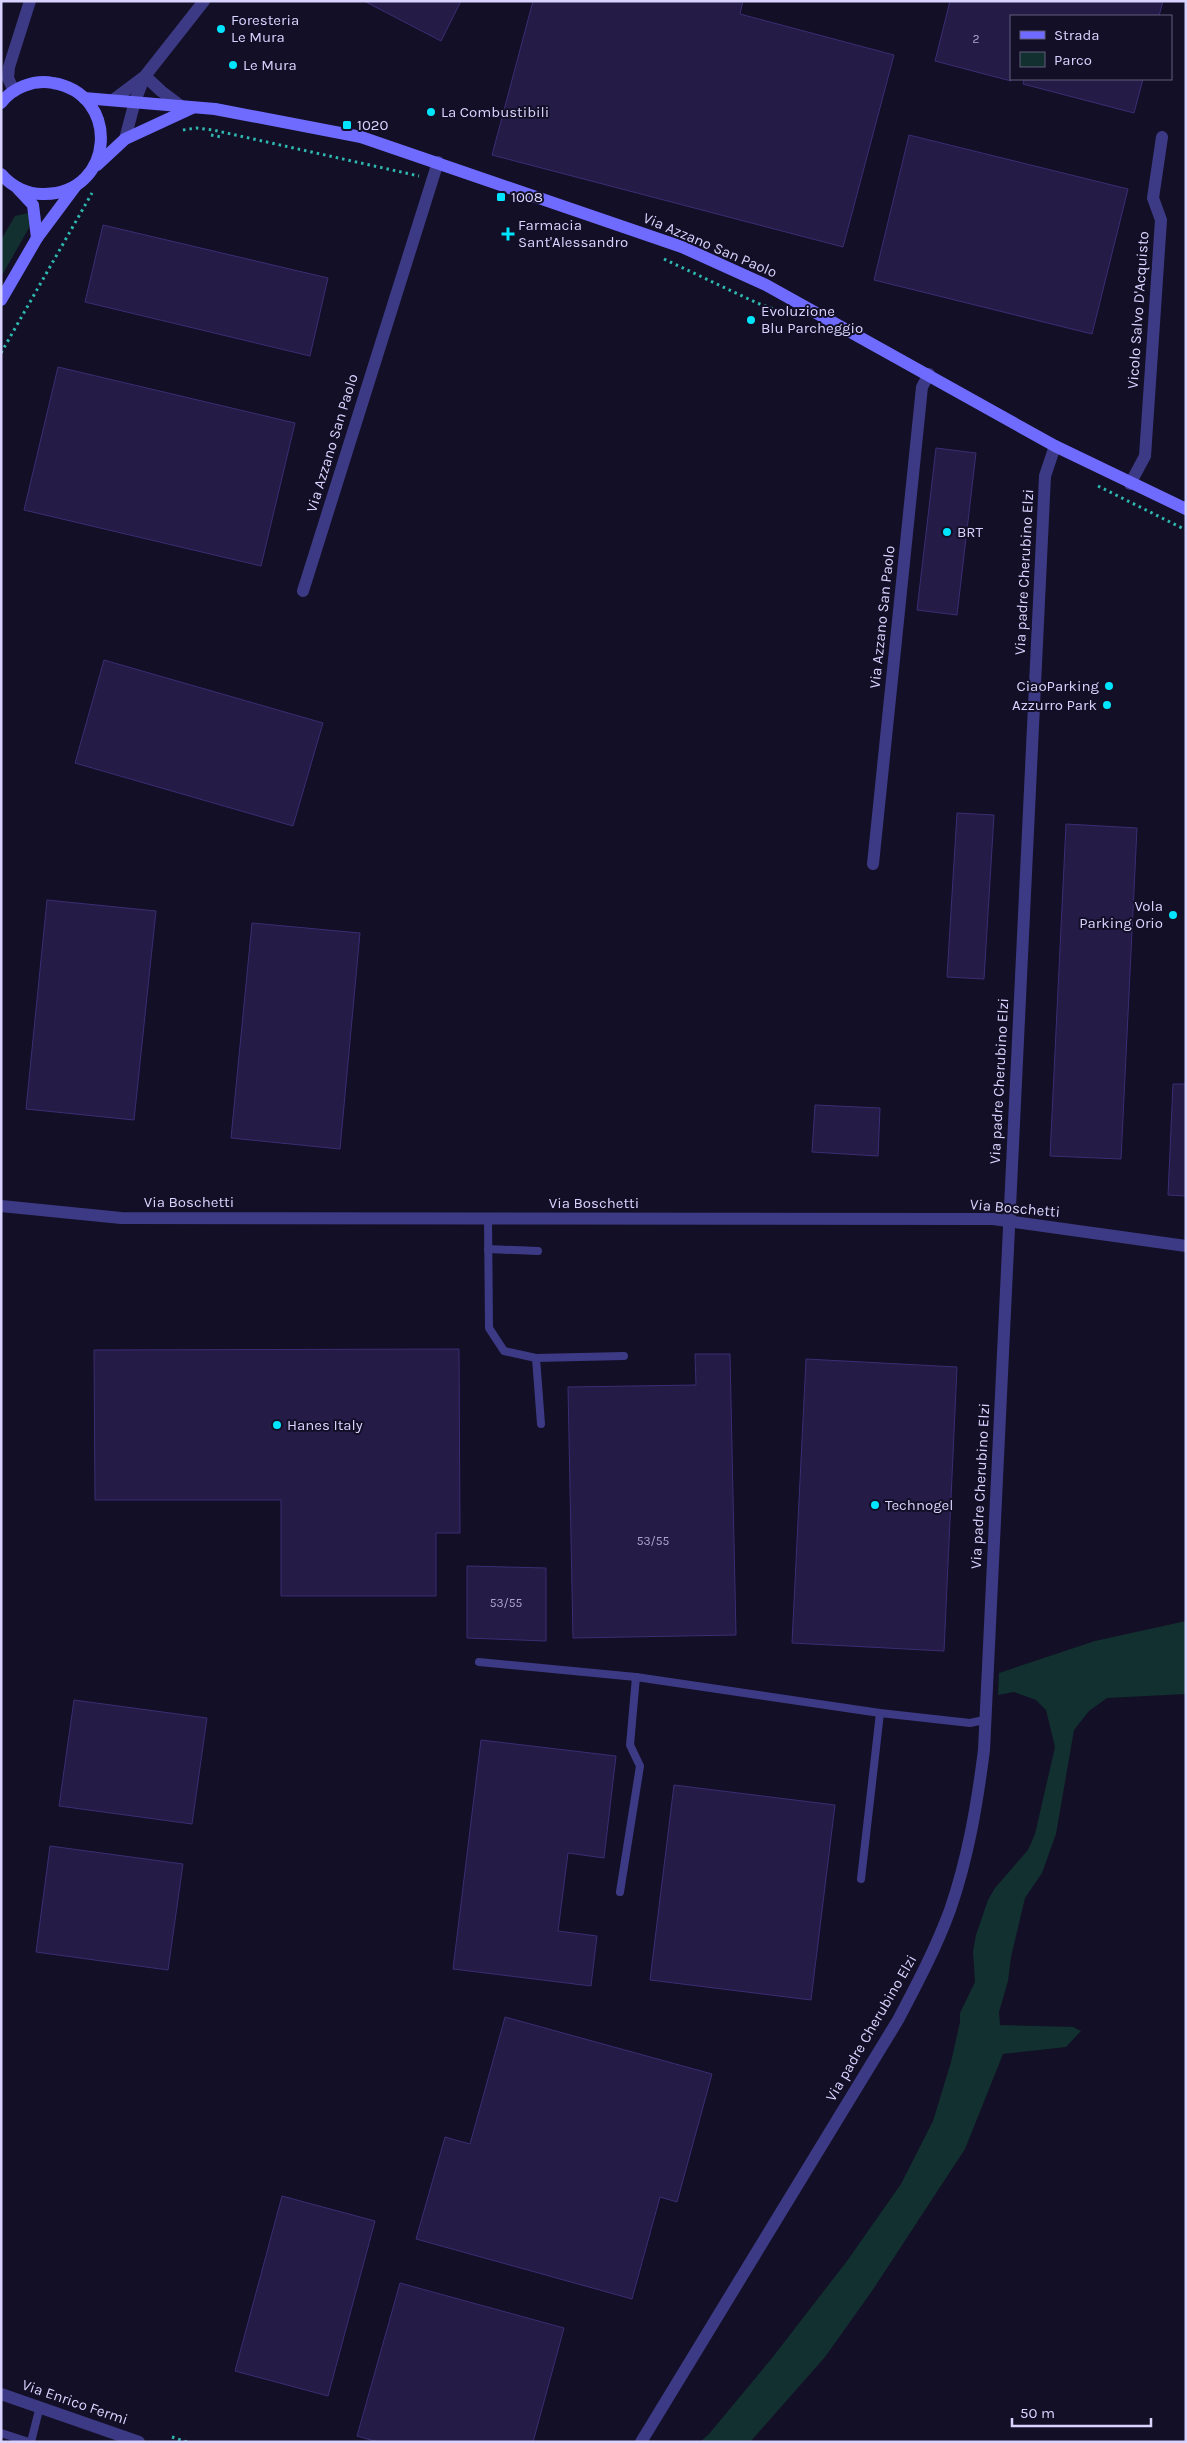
<svg xmlns="http://www.w3.org/2000/svg" width="1187" height="2443" viewBox="0 0 1187 2443" font-family="Karla,sans-serif">
	<style>
		.green { fill: #12302f }
		.building { fill: #241b47; stroke: #3b2d73 }
		.lines { fill: none; stroke-linecap: round; stroke-linejoin: round }
		.path { stroke: #2fb8b0; stroke-width: 3; stroke-dasharray: 2.5 4; stroke-linecap: butt }
		.lane { stroke: #3d3a85; stroke-width: 8 }
		.street { stroke: #3d3a85; stroke-width: 12 }
		.secondary { stroke: #6f6bff; stroke-width: 12 }
		.poi-dot { fill: #00e5ff; stroke: #130f26; stroke-width: 2 }
		.labels { text-anchor: middle; stroke-width: 4; stroke-linejoin: round; paint-order: stroke }
		.number-label { font-size: 12px; fill: #aca6d1 }
		.poi-label { font-size: 15px; fill: #d9d4ff; stroke: #130f26; text-anchor: start }
		.street-label { font-size: 15px; fill: #d9d4ff; stroke: #130f26 }
	</style>
	<rect width="100%" height="100%" fill="#130f26"/>
	<g class="green">
		<path d="M32,212L34,219L1,277V240L15,216Z"/>
		<path d="M1186,1621V1694L1107,1698L1089,1711L1074,1730L1056,1834L1042,1873L1025,1898L1011,1957L1008,1981L999,2012L1000,2025L1073,2027L1081,2031L1066,2047L1003,2054L965,2149L872,2291L825,2357L750,2442H700L709,2434L772,2358L847,2261L901,2184L933,2121L951,2062L960,2022V2013L975,1982L973,1952L976,1935L988,1900L995,1888L1028,1850L1035,1834L1055,1747L1046,1710L1036,1700L1014,1692L998,1695L999,1673L1095,1641Z"/>
	</g>
	<g class="building">
		<path d="M364,1H461L441,41Z"/>
		<path d="M533,1H743L740,14L894,55L843,247L492,155Z"/>
		<path d="M950,1H1163L1159,16H1011V81L935,61Z"/>
		<path d="M1024,79H1143L1134,113L1023,84Z"/>
		<path d="M909,135L1128,189L1092,334L874,280Z"/>
		<path d="M103,225L328,278L310,356L85,302Z"/>
		<path d="M58,367L295,423L261,566L24,510Z"/>
		<path d="M936,448L976,453L957,615L917,610Z"/>
		<path d="M104,660L323,723L293,826L75,763Z"/>
		<path d="M957,813L994,815L984,979L947,977Z"/>
		<path d="M1066,824L1137,828L1121,1159L1050,1156Z"/>
		<path d="M47,900L156,911L134,1120L26,1109Z"/>
		<path d="M252,923L360,933L340,1149L231,1138Z"/>
		<path d="M1173,1084H1186V1196L1168,1195Z"/>
		<path d="M815,1105L880,1108L878,1156L812,1152Z"/>
		<path d="M459,1349L460,1533H436V1596H281V1500H95L94,1350Z"/>
		<path d="M695,1354H730L736,1635L573,1638L568,1387L696,1385Z"/>
		<path d="M806,1359L957,1367L944,1651L792,1643Z"/>
		<path d="M467,1566L546,1568V1641L467,1638Z"/>
		<path d="M74,1700L207,1718L192,1824L59,1806Z"/>
		<path d="M481,1740L616,1756L604,1858L568,1853L558,1931L597,1936L591,1986L453,1969Z"/>
		<path d="M674,1785L835,1805L811,2000L650,1980Z"/>
		<path d="M50,1846L183,1864L168,1970L36,1952Z"/>
		<path d="M505,2017L712,2074L677,2202L660,2197L632,2299L416,2239L445,2137L470,2144Z"/>
		<path d="M282,2196L375,2221L328,2396L235,2371Z"/>
		<path d="M400,2283L564,2328L533,2442H378L357,2436Z"/>
	</g>
	<g class="lines">
		<g class="path">
			<path d="M183,130L196,128L213,130L419,176"/>
			<path d="M211,135L221,137"/>
			<path d="M664,259L757,303L779,311"/>
			<path d="M1,353L92,193"/>
			<path d="M1098,486L1186,530"/>
			<path d="M172,2437L187,2442"/>
		</g>
		<g class="lane">
			<path d="M488,1219L489,1328L504,1351L536,1358L624,1356"/>
			<path d="M488,1249L538,1251"/>
			<path d="M536,1358L541,1424"/>
			<path d="M479,1662L636,1677L880,1713L970,1723L984,1720"/>
			<path d="M861,1879L880,1713"/>
			<path d="M620,1892L640,1766L630,1745L636,1677"/>
			<path d="M1,2433L29,2442"/>
			<path d="M31,2442L40,2406"/>
		</g>
		<g class="street">
			<path d="M145,76L161,91L181,106"/>
			<path d="M14,91L8,78L9,67L30,1"/>
			<path d="M113,100L145,76L204,1"/>
			<path d="M125,139L135,101L144,78"/>
			<path d="M1130,484L1145,456L1161,220L1153,198L1162,137"/>
			<path d="M303,591L438,162"/>
			<path d="M873,864L922,387L929,374"/>
			<path d="M1,1206L121,1218L993,1219L1186,1246"/>
			<path d="M1,2394L139,2442"/>
			<path d="M641,2442L898,2020C917,1984 936,1948 950,1910C968,1858 977,1805 984,1750L1045,476L1055,446"/>
		</g>
		<g class="secondary">
			<path d="M84,98L215,109L361,137L682,247L766,285L1055,446L1186,509"/>
			<path d="M1,103C12,88 34,79 53,83C121,94 115,193 45,194C28,195 12,187 1,174"/>
			<path d="M97,165L125,139L192,108"/>
			<path d="M18,189L33,205L37,238"/>
			<path d="M1,300L37,238L75,187"/>
		</g>
	</g>
	<g class="poi-dot">
		<circle cx="221" cy="29" r="5"/>
		<circle cx="233" cy="65" r="5"/>
		<circle cx="431" cy="112" r="5"/>
		<rect x="342" y="120" width="10" height="10" rx="2.5"/>
		<rect x="496" y="192" width="10" height="10" rx="2.5"/>
		<path d="M505.5 226.5h5v5h5v5h-5v5h-5v-5h-5v-5h5z"/>
		<circle cx="751" cy="320" r="5"/>
		<circle cx="947" cy="532" r="5"/>
		<circle cx="1109" cy="686" r="5"/>
		<circle cx="1107" cy="705" r="5"/>
		<circle cx="1173" cy="915" r="5"/>
		<circle cx="277" cy="1425" r="5"/>
		<circle cx="875" cy="1505" r="5"/>
	</g>
	<g class="labels">
		<g class="number-label">
			<text x="976" y="43">2</text>
			<text x="653" y="1545">53/55</text>
			<text x="506" y="1607">53/55</text>
		</g>
		<g class="poi-label">
			<text x="231" y="25">Foresteria<tspan x="231" dy="17">Le Mura</tspan></text>
			<text x="243" y="70">Le Mura</text>
			<text x="441" y="117">La Combustibili</text>
			<text x="357" y="130">1020</text>
			<text x="511" y="202">1008</text>
			<text x="518" y="230">Farmacia<tspan x="518" dy="17">Sant'Alessandro</tspan></text>
			<text x="761" y="316">Evoluzione<tspan x="761" dy="17">Blu Parcheggio</tspan></text>
			<text x="957" y="537">BRT</text>
			<text x="1099" y="691" text-anchor="end">CiaoParking</text>
			<text x="1097" y="710" text-anchor="end">Azzurro Park</text>
			<text x="1163" y="911" text-anchor="end">Vola<tspan x="1163" dy="17">Parking Orio</tspan></text>
			<text x="287" y="1430">Hanes Italy</text>
			<text x="885" y="1510">Technogel</text>
		</g>
		<g class="street-label">
			<text transform="translate(710 245) rotate(23)" y="5">Via Azzano San Paolo</text>
			<text transform="translate(1138 310) rotate(-86)" y="5">Vicolo Salvo D'Acquisto</text>
			<text transform="translate(332 443) rotate(-73)" y="5">Via Azzano San Paolo</text>
			<text transform="translate(1024 572) rotate(-87)" y="5">Via padre Cherubino Elzi</text>
			<text transform="translate(882 617) rotate(-84)" y="5">Via Azzano San Paolo</text>
			<text transform="translate(999 1081) rotate(-87)" y="5">Via padre Cherubino Elzi</text>
			<text x="189" y="1207">Via Boschetti</text>
			<text x="594" y="1208">Via Boschetti</text>
			<text transform="translate(1015 1208) rotate(5)" y="5">Via Boschetti</text>
			<text transform="translate(980 1486) rotate(-87)" y="5">Via padre Cherubino Elzi</text>
			<text transform="translate(871 2028) rotate(-60)" y="5">Via padre Cherubino Elzi</text>
			<text transform="translate(75 2402) rotate(19)" y="5">Via Enrico Fermi</text>
		</g>
	</g>
	<rect width="1187" height="2443" fill="none" stroke="#d9d4ff" stroke-width="5"/>
	<rect x="1010" y="15" width="162" height="65" fill="#130f26" stroke="#625e7d"/>
	<rect x="1020" y="31" width="25" height="8" fill="#6f6bff" stroke="#625e7d"/>
	<text x="1054" y="40" font-size="15" fill="#d9d4ff">Strada</text>
	<rect x="1020" y="52" width="25" height="15" fill="#12302f" stroke="#625e7d"/>
	<text x="1054" y="65" font-size="15" fill="#d9d4ff">Parco</text>
	<path d="M1012 2418v8h139v-8" fill="none" stroke="#d9d4ff" stroke-width="2.5"/>
	<text x="1020" y="2418" font-size="15" fill="#d9d4ff" stroke="#130f26" stroke-width="4" paint-order="stroke">50 m</text>
</svg>
